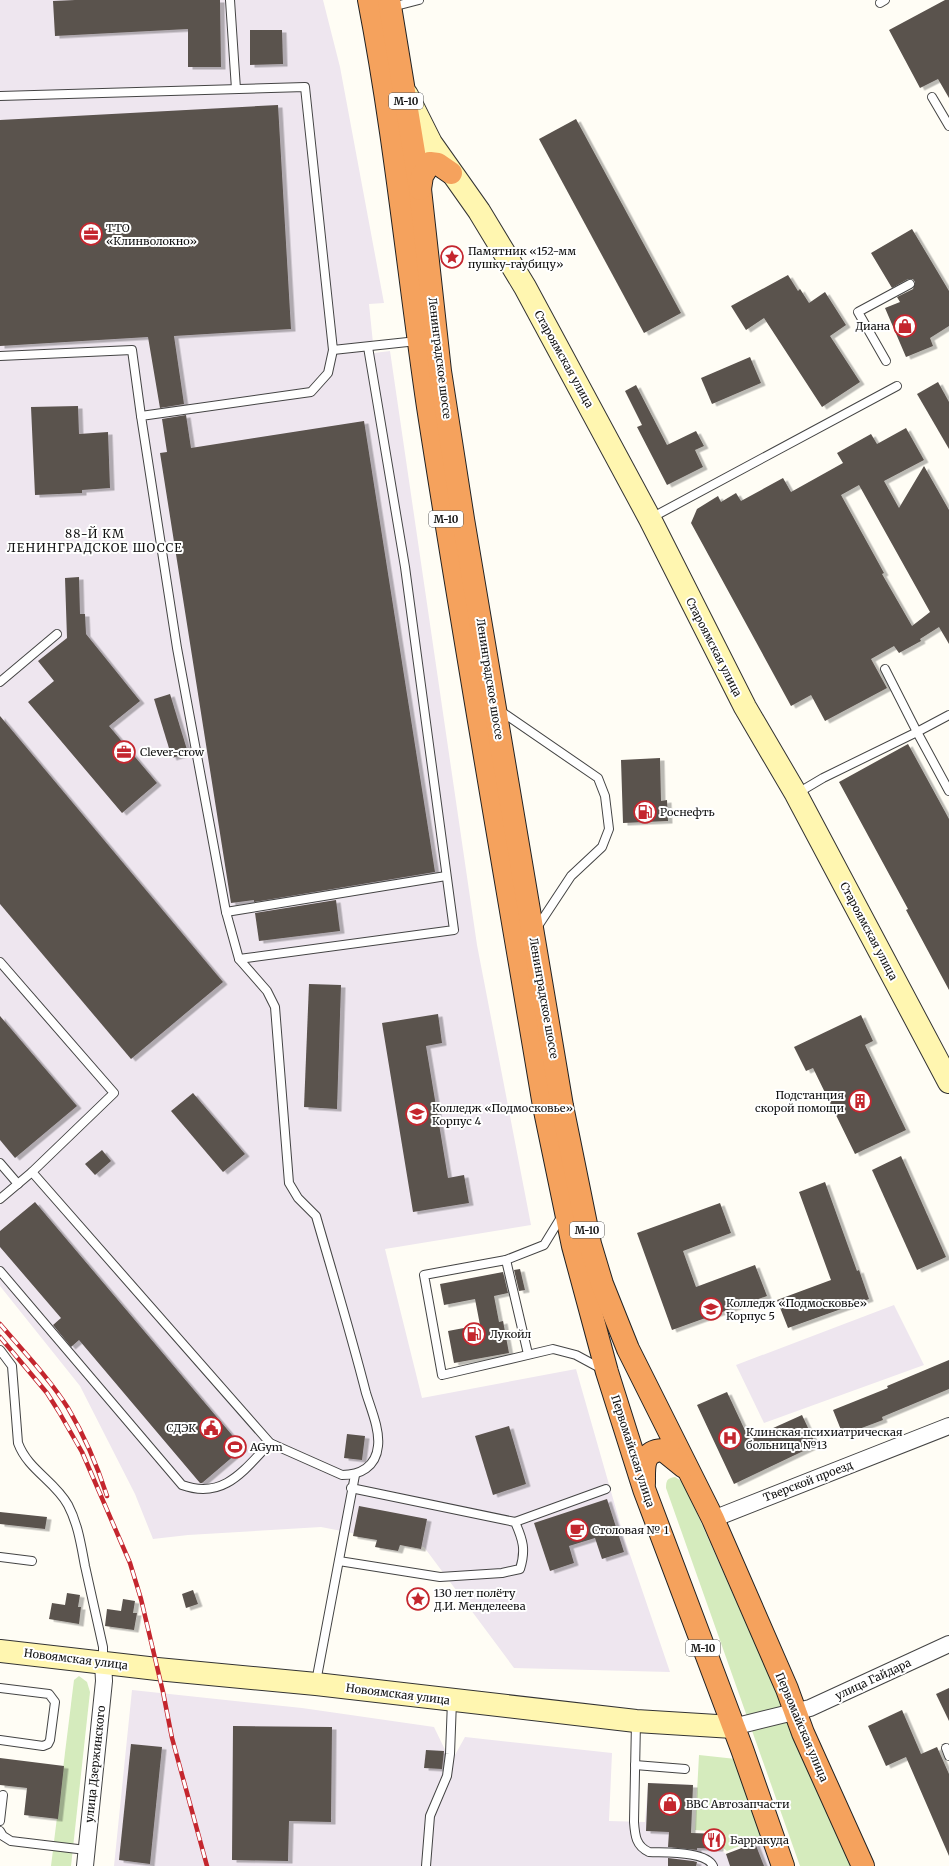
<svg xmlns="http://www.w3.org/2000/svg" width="949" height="1866" viewBox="0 0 949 1866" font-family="Merriweather,serif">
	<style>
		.industrial { fill: #eee6ef }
		.green { fill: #d5ebbd }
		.building { fill: #5a524d; fill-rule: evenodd; filter: url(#shadow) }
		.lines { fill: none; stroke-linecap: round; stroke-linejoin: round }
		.lane-casing { stroke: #444; stroke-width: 10 }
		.street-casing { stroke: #444; stroke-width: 18 }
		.secondary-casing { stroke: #333; stroke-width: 24 }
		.highway-casing { stroke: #222; stroke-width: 24 }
		.lane { stroke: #fff; stroke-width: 8 }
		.street { stroke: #fff; stroke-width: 16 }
		.secondary { stroke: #fff6b0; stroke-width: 22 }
		.highway { stroke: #f5a25d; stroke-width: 22 }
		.rail-casing { stroke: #c4262e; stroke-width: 4.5 }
		.rail { stroke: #fff; stroke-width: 3; stroke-dasharray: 9; stroke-linecap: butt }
		.labels { text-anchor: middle; stroke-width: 4; stroke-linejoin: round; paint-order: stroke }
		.shield { fill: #fff; stroke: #585858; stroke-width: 1 }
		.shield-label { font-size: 10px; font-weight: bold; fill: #111 }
		.poi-label { font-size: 11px; fill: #111; stroke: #fff; text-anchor: start }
		.street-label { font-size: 11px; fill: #111; stroke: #fff }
		.neighbourhood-label { font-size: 12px; letter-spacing: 1px; fill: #111; stroke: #fff }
	</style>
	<defs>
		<filter id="shadow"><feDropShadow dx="4.5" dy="2.5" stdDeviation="0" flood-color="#0004"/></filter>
	</defs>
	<rect width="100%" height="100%" fill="#fffdf5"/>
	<g class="industrial">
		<path d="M0,0H323L340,67L384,303L369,304L374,353L390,351L477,945L531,1225L385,1249L422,1398L576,1369L624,1537L670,1672L514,1668L424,1547L321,1527L188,1535L153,1539L135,1494L80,1386L0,1286Z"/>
		<path d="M894,1305L924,1365L764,1423L736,1365Z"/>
		<path d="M132,1690L302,1708L434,1727L447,1754L455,1755L465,1737L612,1753L609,1821L645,1822L648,1783L693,1785L691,1833L720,1834L719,1849L726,1854L763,1840L772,1866H114Z"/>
	</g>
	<g class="green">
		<path d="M675,1477L683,1482L854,1866H800L666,1488C666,1481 667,1478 675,1477Z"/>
		<path d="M79,1676L87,1682L90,1692L71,1866H51L74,1680Z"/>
		<path d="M699,1755L736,1759L762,1837L727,1851L722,1847V1832L695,1830Z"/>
	</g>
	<g class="building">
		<path d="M75,0H220L221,67H188V29L55,36L53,1Z"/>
		<path d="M945,0H949V98L938,79L920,88L889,30Z"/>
		<path d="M250,30H282L283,64L250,65Z"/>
		<path d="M278,105L291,329L174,336L184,404L160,408L148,337L0,346V120Z"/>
		<path d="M576,119L681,313L644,333L539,139Z"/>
		<path d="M912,229L949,291V326L930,338L933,346L906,357L885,308L900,302L897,297L913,289L915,282L913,279H908L892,288L871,253Z"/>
		<path d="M788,275L798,291L800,289L809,303L825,292L846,325L830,336L860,382L822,407L764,318L746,330L731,306Z"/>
		<path d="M750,357L761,383L712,404L701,378Z"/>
		<path d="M938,382L949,402V449L917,394Z"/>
		<path d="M636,385L667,445L696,431L704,446L695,450L703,467L667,485L637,427L642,425L625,391Z"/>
		<path d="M78,406L79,434L108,432L110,488L82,490V493L35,495L31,407Z"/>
		<path d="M186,415L191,448L364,421L435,872L254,902V900L231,903L160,453L167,452L162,419Z"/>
		<path d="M906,428L924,460L884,481L899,508L924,466L949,510V644L939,627L920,639L921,641L899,653L894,646L871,659L887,688L825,721L811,695L791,706L691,523L697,509L718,496L721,502L736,493L741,501L783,478L791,492L843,463L837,453L871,434L877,444ZM859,485L930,612L912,626L882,574L884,573L841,495Z"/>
		<path d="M79,577L80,614H85L86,634L140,701L109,726L157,783L122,813L28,702L54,681L38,661L67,638L65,578Z"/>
		<path d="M170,694L188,753L172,758L154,699Z"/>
		<path d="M0,716L223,982L131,1059L0,904Z"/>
		<path d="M908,744L949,819V990L906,910L908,909L839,782Z"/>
		<path d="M660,758L661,801L667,800L668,821L623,823L621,760Z"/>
		<path d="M336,900L340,931L259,941L255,913Z"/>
		<path d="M309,984L341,985L337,1109L304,1107Z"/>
		<path d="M438,1014L442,1043L426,1046L448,1178L464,1175L469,1203L413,1212L382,1023Z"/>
		<path d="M861,1015L873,1041L865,1045L906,1130L855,1154L813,1068L806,1071L794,1047Z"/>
		<path d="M0,1016L77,1106L15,1158L0,1140Z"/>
		<path d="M193,1093L245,1154L223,1172L171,1111Z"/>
		<path d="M102,1150L111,1161L95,1175L85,1164Z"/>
		<path d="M901,1156L946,1257L917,1270L872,1170Z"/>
		<path d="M825,1182L857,1271L859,1270L869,1299L788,1328L777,1300L831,1280L799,1192Z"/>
		<path d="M35,1202L243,1448L202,1483H200L79,1340L71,1347L53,1325L61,1318L0,1247V1231Z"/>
		<path d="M720,1203L731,1233L683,1251L696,1287L755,1265L767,1296L672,1330L637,1233Z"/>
		<path d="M520,1269L525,1290L519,1291L514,1270Z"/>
		<path d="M503,1272L508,1293L494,1296L499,1322L503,1321L509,1353L454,1363L448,1331L480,1325L475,1299L444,1305L440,1284Z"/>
		<path d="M949,1360V1389L882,1417L883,1420L843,1435L833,1410L888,1388L887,1386Z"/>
		<path d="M727,1392L749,1439L802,1415L816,1445L734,1484L697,1405Z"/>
		<path d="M509,1426L526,1484L493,1495L475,1436Z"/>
		<path d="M347,1434L365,1436L362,1460L344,1458Z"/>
		<path d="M607,1499L624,1552L602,1559L595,1538L569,1546L574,1563L550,1571L534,1523Z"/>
		<path d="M359,1506L427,1519L421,1549L400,1545L398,1551L375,1547L377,1540L353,1536Z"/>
		<path d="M0,1512L47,1517L45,1529L0,1524Z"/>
		<path d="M193,1590L198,1604L186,1608L182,1594Z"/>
		<path d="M67,1593L80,1595L78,1607H81L79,1624L49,1619L52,1603L65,1605Z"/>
		<path d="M123,1599L135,1601L133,1613H137L134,1630L105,1626L107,1609L121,1611Z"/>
		<path d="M949,1688V1721L936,1694Z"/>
		<path d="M902,1710L921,1754L937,1747L949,1774V1856L906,1757L886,1766L868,1726Z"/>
		<path d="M233,1726L332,1727L331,1822L289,1821L288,1861L232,1860Z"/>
		<path d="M131,1744L162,1747L150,1864L119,1860Z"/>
		<path d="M426,1750L444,1751L442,1769L424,1768Z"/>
		<path d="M0,1758L64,1766L58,1819L24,1815L27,1788L0,1785Z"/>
		<path d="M648,1783L693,1785L691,1833L720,1834L719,1849L697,1848V1850L668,1847L669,1832L646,1831Z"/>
		<path d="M755,1843L764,1866H730L726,1854Z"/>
		<path d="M668,1858L693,1861L697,1862L696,1866H668Z"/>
	</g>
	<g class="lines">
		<g class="lane-casing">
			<g id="lane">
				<path d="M230,0L236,89"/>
				<path d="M880,3L885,0"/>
				<path d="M392,7L419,0"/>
				<path d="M0,96L305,87L333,350L417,341"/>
				<path d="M932,97L949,126"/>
				<path d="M0,356L132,350L141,416"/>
				<path d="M886,361L858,312L910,284"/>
				<path d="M651,518L897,386"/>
				<path d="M885,669L917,732L949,715"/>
				<path d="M0,682L57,634"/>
				<path d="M499,710L598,778L605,796L609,829L602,847L571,876L536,929"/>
				<path d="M796,794L823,778L917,732L949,791"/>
				<path d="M226,912L446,876"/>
				<path d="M239,959L454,930L405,567L368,347"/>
				<path d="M0,962L114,1093L32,1172L270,1443L342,1475C360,1475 376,1467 378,1446C380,1430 371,1409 366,1393C351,1334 333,1275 316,1216L298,1198L289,1183L275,1007L267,991L239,959L226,912L177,648L141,416L311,392L328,373L333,350"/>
				<path d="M0,1163L18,1184"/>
				<path d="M0,1199L32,1172"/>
				<path d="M563,1214L544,1245L506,1260L424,1275L442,1375L553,1349L576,1355L602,1369"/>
				<path d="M506,1260L528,1354"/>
				<path d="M0,1271L182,1485C224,1500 244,1470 270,1443"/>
				<path d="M0,1350L12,1366L18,1443C28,1470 55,1481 68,1505C78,1524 81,1545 85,1566C91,1593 97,1620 103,1647V1662"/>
				<path d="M515,1522L606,1489"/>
				<path d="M0,1557L32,1561"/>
				<path d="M339,1561L440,1577L502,1573L520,1569C526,1550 523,1540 515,1522L351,1488"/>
				<path d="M316,1682L355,1475"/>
				<path d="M0,1688L49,1694L55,1702L50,1740L48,1744L43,1746L0,1740"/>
				<path d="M636,1722L634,1822C635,1836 636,1846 649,1852C665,1853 706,1851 713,1866"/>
				<path d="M946,1748L949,1756"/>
				<path d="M635,1765L685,1769"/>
				<path d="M0,1821L3,1795"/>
				<path d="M0,1831L3,1836L11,1841L86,1850"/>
				<path d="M426,1866L430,1816L447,1776L450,1754L452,1701"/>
			</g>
		</g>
		<g class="street-casing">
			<g id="street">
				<path d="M713,1519L949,1426"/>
				<path d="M733,1727L810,1708L949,1644"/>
				<path d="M85,1866L104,1681L103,1662"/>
			</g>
		</g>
		<g class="secondary-casing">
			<g id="secondary">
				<path d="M407,95L431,143L479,211L525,287L650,519L745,707L796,794L949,1082"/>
				<path d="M0,1651L157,1669L316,1684L636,1721L733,1727"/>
			</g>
		</g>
		<g class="highway-casing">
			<g id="highway">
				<path d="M369,0C395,134 408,271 428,407C464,640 505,873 544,1106L573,1246L607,1372L644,1489L742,1749L783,1866"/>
				<path d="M389,0L420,189L440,371L463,519L562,1106L590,1244L602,1284L628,1349L713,1519L787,1689L803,1733L863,1866"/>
				<path d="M420,189L422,176L430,163L438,164L451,173"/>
				<path d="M644,1483C644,1466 642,1451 663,1450L684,1467"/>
			</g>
		</g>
		<use href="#lane" class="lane"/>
		<use href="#street" class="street"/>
		<use href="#secondary" class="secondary"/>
		<use href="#highway" class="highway"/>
		<g class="rail-casing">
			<g id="rail">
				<path d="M0,1324C23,1351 49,1378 68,1408C84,1435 97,1465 107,1496"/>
				<path d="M0,1337L47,1393L59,1412L82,1452L130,1563L141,1599L163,1692L172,1738L207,1866"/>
			</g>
		</g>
		<use href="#rail" class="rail"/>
	</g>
	<defs>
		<g id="office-ring" transform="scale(1.15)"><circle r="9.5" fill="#fff" stroke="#c4262e" stroke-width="1.5"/><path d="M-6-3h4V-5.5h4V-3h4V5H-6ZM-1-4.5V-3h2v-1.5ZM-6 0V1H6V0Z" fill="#c4262e"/></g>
		<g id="sight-ring" transform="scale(1.15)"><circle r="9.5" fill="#fff" stroke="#c4262e" stroke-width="1.5"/><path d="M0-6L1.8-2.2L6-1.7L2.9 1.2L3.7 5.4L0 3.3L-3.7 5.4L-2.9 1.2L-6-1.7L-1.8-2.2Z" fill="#c4262e"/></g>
		<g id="shop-ring" transform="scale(1.15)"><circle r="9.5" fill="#fff" stroke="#c4262e" stroke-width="1.5"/><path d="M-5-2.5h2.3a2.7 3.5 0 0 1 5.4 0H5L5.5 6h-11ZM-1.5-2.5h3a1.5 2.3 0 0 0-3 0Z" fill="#c4262e"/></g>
		<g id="fuel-ring" transform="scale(1.15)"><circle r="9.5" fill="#fff" stroke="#c4262e" stroke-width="1.5"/><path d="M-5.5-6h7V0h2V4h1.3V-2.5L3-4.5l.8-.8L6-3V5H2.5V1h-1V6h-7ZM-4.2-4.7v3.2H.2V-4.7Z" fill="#c4262e"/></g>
		<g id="building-ring" transform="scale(1.15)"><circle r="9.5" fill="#fff" stroke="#c4262e" stroke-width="1.5"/><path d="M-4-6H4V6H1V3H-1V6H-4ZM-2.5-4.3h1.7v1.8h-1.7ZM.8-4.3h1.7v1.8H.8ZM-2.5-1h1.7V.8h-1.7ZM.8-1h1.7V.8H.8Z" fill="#c4262e"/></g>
		<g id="university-ring" transform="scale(1.15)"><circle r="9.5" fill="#fff" stroke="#c4262e" stroke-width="1.5"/><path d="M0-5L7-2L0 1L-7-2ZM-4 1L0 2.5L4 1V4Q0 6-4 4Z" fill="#c4262e"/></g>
		<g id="civic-ring" transform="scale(1.15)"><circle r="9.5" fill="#fff" stroke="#c4262e" stroke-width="1.5"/><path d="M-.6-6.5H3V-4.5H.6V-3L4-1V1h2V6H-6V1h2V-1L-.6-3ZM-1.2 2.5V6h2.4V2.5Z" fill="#c4262e"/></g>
		<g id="hospital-ring" transform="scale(1.15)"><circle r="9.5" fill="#fff" stroke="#c4262e" stroke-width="1.5"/><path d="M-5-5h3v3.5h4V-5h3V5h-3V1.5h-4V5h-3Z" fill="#c4262e"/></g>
		<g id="stadium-ring" transform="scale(1.15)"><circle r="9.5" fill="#fff" stroke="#c4262e" stroke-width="1.5"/><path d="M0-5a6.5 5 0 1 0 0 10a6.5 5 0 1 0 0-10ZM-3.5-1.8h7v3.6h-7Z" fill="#c4262e"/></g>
		<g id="cafe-ring" transform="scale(1.15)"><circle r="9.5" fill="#fff" stroke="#c4262e" stroke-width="1.5"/><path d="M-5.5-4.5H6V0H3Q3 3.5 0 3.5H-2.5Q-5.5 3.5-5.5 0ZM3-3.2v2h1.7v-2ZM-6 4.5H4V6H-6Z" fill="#c4262e"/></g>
		<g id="restaurant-ring" transform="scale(1.15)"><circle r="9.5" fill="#fff" stroke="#c4262e" stroke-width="1.5"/><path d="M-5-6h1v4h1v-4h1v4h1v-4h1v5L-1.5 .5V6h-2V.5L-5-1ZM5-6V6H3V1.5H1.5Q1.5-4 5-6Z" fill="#c4262e"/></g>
	</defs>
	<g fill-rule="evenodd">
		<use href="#office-ring" x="91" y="234"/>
		<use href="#sight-ring" x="452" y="257"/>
		<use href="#shop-ring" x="905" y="326"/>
		<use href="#office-ring" x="124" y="752"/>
		<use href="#fuel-ring" x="645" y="812"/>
		<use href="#building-ring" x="860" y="1101"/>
		<use href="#university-ring" x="417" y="1114"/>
		<use href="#university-ring" x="711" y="1309"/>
		<use href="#fuel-ring" x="474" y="1334"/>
		<use href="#civic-ring" x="211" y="1428"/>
		<use href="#hospital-ring" x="730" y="1438"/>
		<use href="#stadium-ring" x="235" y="1447"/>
		<use href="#cafe-ring" x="577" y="1530"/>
		<use href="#sight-ring" x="418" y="1599"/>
		<use href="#shop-ring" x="670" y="1804"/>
		<use href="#restaurant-ring" x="714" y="1840"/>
	</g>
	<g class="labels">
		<g class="shield">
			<rect x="389" y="93" width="34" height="16" rx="3"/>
			<rect x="429" y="511" width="34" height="16" rx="3"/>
			<rect x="570" y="1222" width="34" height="16" rx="3"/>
			<rect x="686" y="1640" width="34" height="16" rx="3"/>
		</g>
		<g class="shield-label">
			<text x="406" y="105">М-10</text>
			<text x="446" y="523">М-10</text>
			<text x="587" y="1234">М-10</text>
			<text x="703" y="1652">М-10</text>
		</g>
		<g class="poi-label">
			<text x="106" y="232">ТТО<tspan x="106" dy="13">«Клинволокно»</tspan></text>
			<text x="468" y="255">Памятник «152-мм<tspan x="468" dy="13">пушку-гаубицу»</tspan></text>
			<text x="890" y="330" text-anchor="end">Диана</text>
			<text x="140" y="756">Clever-crow</text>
			<text x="660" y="816">Роснефть</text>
			<text x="844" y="1099" text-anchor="end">Подстанция<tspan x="844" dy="13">скорой помощи</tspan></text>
			<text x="432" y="1112">Колледж «Подмосковье»<tspan x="432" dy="13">Корпус 4</tspan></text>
			<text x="726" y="1307">Колледж «Подмосковье»<tspan x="726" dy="13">Корпус 5</tspan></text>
			<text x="490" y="1338">Лукойл</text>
			<text x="196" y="1432" text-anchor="end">СДЭК</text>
			<text x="746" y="1436">Клинская психиатрическая<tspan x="746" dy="13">больница №13</tspan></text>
			<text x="250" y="1451">AGym</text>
			<text x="592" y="1534">Столовая № 1</text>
			<text x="434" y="1597">130 лет полёту<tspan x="434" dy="13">Д.И. Менделеева</tspan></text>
			<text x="686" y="1808">ВВС Автозапчасти</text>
			<text x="730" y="1844">Барракуда</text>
		</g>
		<g class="street-label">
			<text transform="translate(440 358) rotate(83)" y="4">Ленинградское шоссе</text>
			<text transform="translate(564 359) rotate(61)" y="4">Староямская улица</text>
			<text transform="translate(714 647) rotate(63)" y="4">Староямская улица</text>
			<text transform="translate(490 679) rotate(81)" y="4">Ленинградское шоссе</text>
			<text transform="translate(869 931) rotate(62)" y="4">Староямская улица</text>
			<text transform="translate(544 998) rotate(80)" y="4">Ленинградское шоссе</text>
			<text transform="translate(633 1451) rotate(72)" y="4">Первомайская улица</text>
			<text transform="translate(808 1481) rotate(-21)" y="4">Тверской проезд</text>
			<text transform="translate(76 1659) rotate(7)" y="4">Новоямская улица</text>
			<text transform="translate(873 1679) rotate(-25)" y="4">улица Гайдара</text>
			<text transform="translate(398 1694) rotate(7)" y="4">Новоямская улица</text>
			<text transform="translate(802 1727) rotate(67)" y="4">Первомайская улица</text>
			<text transform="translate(95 1764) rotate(-84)" y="4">улица Дзержинского</text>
		</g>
		<g class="neighbourhood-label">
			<text x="95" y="538">88-Й КМ<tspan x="95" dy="14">ЛЕНИНГРАДСКОЕ ШОССЕ</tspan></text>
		</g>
	</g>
</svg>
